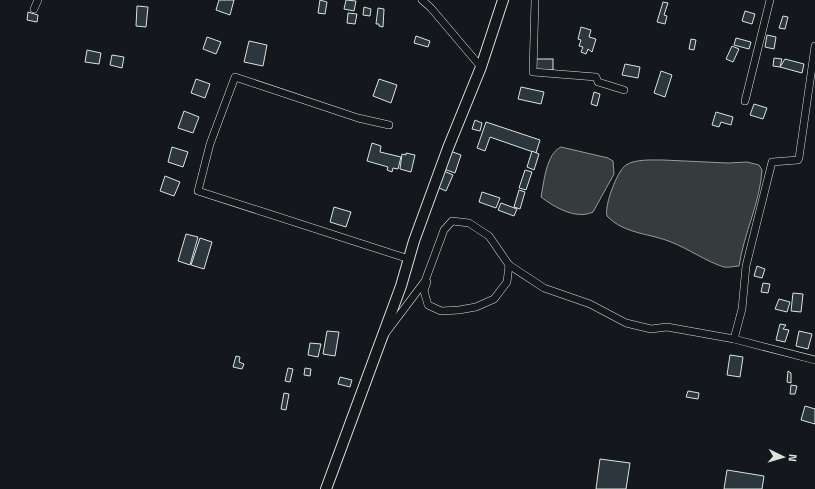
<svg xmlns="http://www.w3.org/2000/svg" width="815" height="489" viewBox="0 0 815 489" font-family="'Titillium Web',sans-serif">
	<style>
		.water { fill: #363b3e; stroke: #939e99 }
		.building { fill: #2c363c; stroke: #d8e6dc }
		.lines { fill: none; stroke-linecap: round; stroke-linejoin: round }
		.street-casing { stroke: #d8e6dc; stroke-width: 8 }
		.secondary-casing { stroke: #d8e6dc; stroke-width: 12 }
		.street { stroke: #14181c; stroke-width: 7 }
		.secondary { stroke: #14181c; stroke-width: 10 }
	</style>
	<rect width="100%" height="100%" fill="#14181c"/>
	<g class="water">
		<path d="M561,147L608,158L613,161L614,174L593,212C576,220 554,207 541,197C544,182 546,154 561,147Z"/>
		<path d="M663,160L728,163L747,162L759,165L762,170C760,203 744,233 739,266C734,266 728,268 724,267C705,261 689,249 671,242C649,233 624,234 607,216C604,206 617,171 626,165C635,159 652,160 663,160Z"/>
	</g>
	<g class="building">
		<path d="M219,0H234L230,15L216,10Z"/>
		<path d="M320,0L327,2L325,14L318,13Z"/>
		<path d="M346,0L356,1L354,11L344,9Z"/>
		<path d="M663,2L668,3L664,15L667,16L665,24L657,22Z"/>
		<path d="M137,6L148,7L146,27L136,26Z"/>
		<path d="M364,7L371,9L370,16L363,15Z"/>
		<path d="M378,8L384,9L383,27L379,26V24H376Z"/>
		<path d="M745,11L755,14L752,24L742,21Z"/>
		<path d="M28,12L38,15L37,22L27,20Z"/>
		<path d="M348,13L357,14L355,24L347,23Z"/>
		<path d="M783,16L788,17L785,29L779,28Z"/>
		<path d="M581,27L591,30L589,37L596,39L592,52L588,49L586,54L581,52L583,47L579,46L581,40L578,39Z"/>
		<path d="M767,35L776,37L774,49L765,47Z"/>
		<path d="M416,36L430,41L428,47L414,43Z"/>
		<path d="M207,37L221,42L216,54L203,49Z"/>
		<path d="M736,38L751,42L749,49L734,45Z"/>
		<path d="M691,39L696,40L694,50L689,49Z"/>
		<path d="M249,41L267,45L263,66L244,62Z"/>
		<path d="M732,46L739,49L733,62L726,59Z"/>
		<path d="M87,50L101,53L99,64L85,62Z"/>
		<path d="M112,55L124,57L122,68L110,65Z"/>
		<path d="M774,58L782,59L780,67L773,66Z"/>
		<rect x="536" y="59" width="17" height="11"/>
		<path d="M785,59L804,64L802,73L780,67Z"/>
		<path d="M625,64L640,67L638,78L622,75Z"/>
		<path d="M661,71L672,75L665,97L654,93Z"/>
		<path d="M196,79L210,84L205,98L191,93Z"/>
		<path d="M379,79L397,85L391,103L373,96Z"/>
		<path d="M521,87L544,92L541,104L518,99Z"/>
		<path d="M594,92L600,94L597,106L591,104Z"/>
		<path d="M754,104L767,108L763,119L750,115Z"/>
		<path d="M184,111L199,117L193,133L178,128Z"/>
		<path d="M716,112L733,117L731,125L721,122L719,127L712,125Z"/>
		<path d="M475,120L482,123L480,131L472,129Z"/>
		<path d="M486,122L540,140L536,153L490,137L485,151L477,148Z"/>
		<path d="M372,143L381,146L380,152L401,157L398,169L393,168L392,172L387,170L388,167L367,161Z"/>
		<path d="M172,147L188,152L183,167L168,162Z"/>
		<path d="M450,151L461,155L455,173L444,169Z"/>
		<path d="M532,151L539,154L534,170L527,167Z"/>
		<path d="M406,153L415,155L411,172L400,169L402,154L406,155Z"/>
		<path d="M525,170L532,172L526,190L519,188Z"/>
		<path d="M444,171L453,175L446,191L437,187Z"/>
		<path d="M165,176L180,182L174,196L160,191Z"/>
		<path d="M519,190L525,192L520,209L514,207Z"/>
		<path d="M482,192L500,198L496,208L479,202Z"/>
		<path d="M501,203L517,209L514,216L498,210Z"/>
		<path d="M334,207L351,212L346,227L330,222Z"/>
		<path d="M186,234L198,237L190,265L178,261Z"/>
		<path d="M200,238L212,242L204,269L191,265Z"/>
		<path d="M757,266L765,269L762,278L754,276Z"/>
		<path d="M763,283L770,284L768,293L761,292Z"/>
		<path d="M793,293L803,294L801,312L791,311Z"/>
		<path d="M779,299L790,302L787,312L775,309Z"/>
		<path d="M780,324L786,325L783,329L789,330L785,342L776,340Z"/>
		<path d="M327,331L339,332L335,356L323,354Z"/>
		<path d="M799,331L812,334L808,349L796,346Z"/>
		<path d="M310,343L321,344L318,357L308,355Z"/>
		<path d="M730,355L743,357L740,377L727,375Z"/>
		<path d="M236,356L240,357L239,362L244,364L242,369L233,367Z"/>
		<path d="M288,368L293,369L290,382L285,381Z"/>
		<path d="M305,368L311,369L310,376L304,375Z"/>
		<path d="M788,371L791,373V383L787,382Z"/>
		<path d="M340,377L352,380L350,387L338,384Z"/>
		<path d="M791,385L797,386L795,394H790Z"/>
		<path d="M688,391L699,393L698,399L686,397Z"/>
		<path d="M284,393L289,394L286,410L281,409Z"/>
		<path d="M805,406L815,409V424L801,420Z"/>
		<path d="M600,459L630,463L626,489H596Z"/>
		<path d="M727,470L764,476L762,489H724Z"/>
	</g>
	<g class="lines">
		<g class="street-casing">
			<g id="street">
				<path d="M422,0L431,8L481,67"/>
				<path d="M535,0L533,72L596,77L598,82L624,90"/>
				<path d="M34,9L38,0"/>
				<path d="M745,101L770,0"/>
				<path d="M389,125L358,118L235,77L210,144L198,191L409,259"/>
				<path d="M427,282L424,291L428,305L441,311L459,310L476,307L494,299L507,282L509,265"/>
				<path d="M385,334L425,281L444,230L452,221L469,223L489,236L509,265L544,288L590,304L626,323L651,329L667,327L734,339L815,360"/>
				<path d="M734,339L742,309L746,266L772,162L798,160L799,158L815,46"/>
			</g>
		</g>
		<g class="secondary-casing">
			<path id="secondary" d="M326,489L401,286L414,241L448,148L481,67L503,0"/>
		</g>
		<use href="#street" class="street"/>
		<use href="#secondary" class="secondary"/>
	</g>
	<g transform="translate(783 457) rotate(95)" stroke="#14181c" stroke-width="3" paint-order="stroke">
	<path d="M0-3L7 15L0 10L-7 15Z" fill="#d8e6dc"/>
	<text y="-6" font-size="11" font-weight="bold" text-anchor="middle" fill="#d8e6dc">N</text>
	</g>
</svg>
